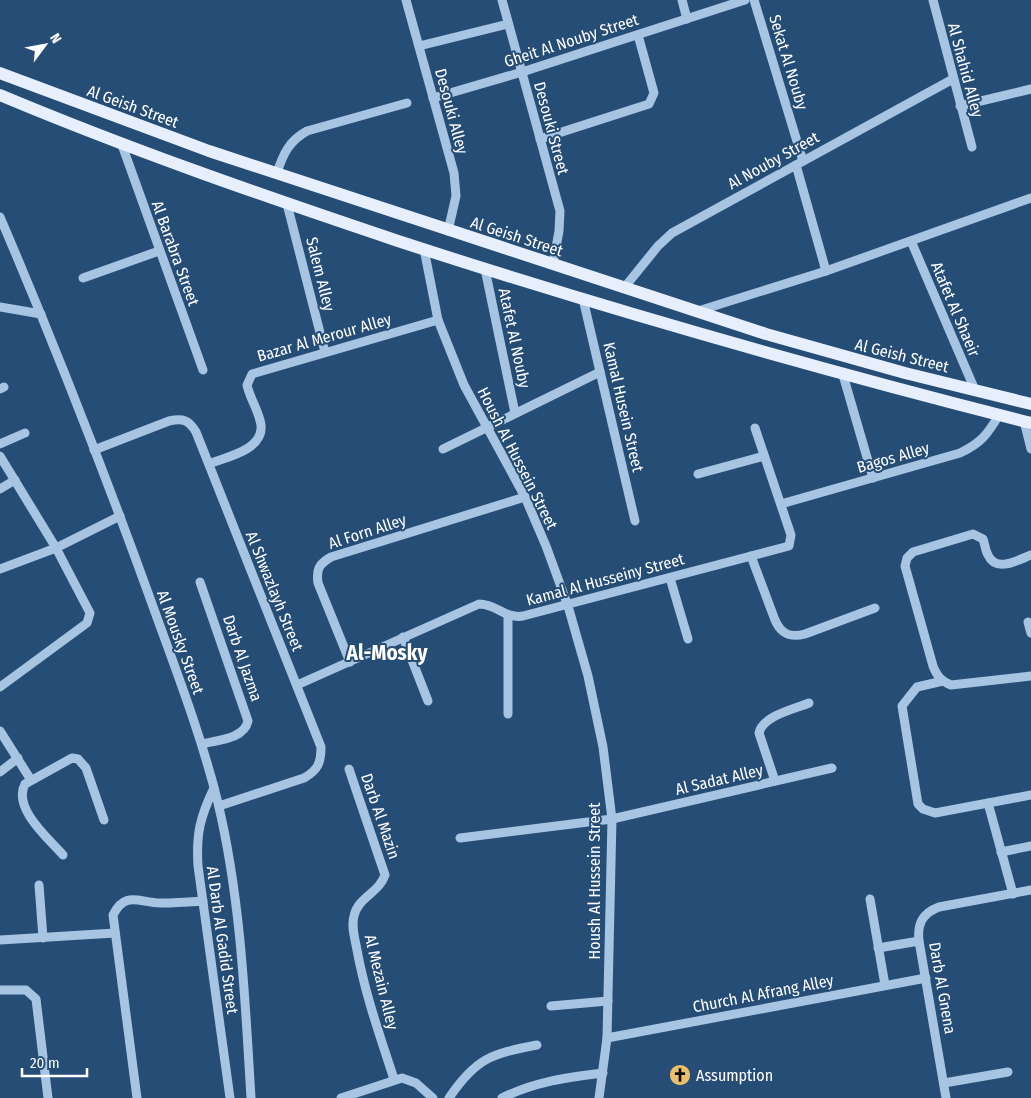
<svg xmlns="http://www.w3.org/2000/svg" width="1031" height="1098" viewBox="0 0 1031 1098" font-family="'Fira Sans Condensed',sans-serif">
	<style>
		.lines { fill: none; stroke-linecap: round; stroke-linejoin: round }
		.minor { stroke: #a7c5e2; stroke-width: 9 }
		.major { stroke: #e6effb; stroke-width: 12 }
		.labels { text-anchor: middle; stroke-width: 4; stroke-linejoin: round; paint-order: stroke }
		.street-label { font-size: 16px; fill: #fff; stroke: #264d76 }
		.poi-label { font-size: 16px; fill: #fff; stroke: #264d76; text-anchor: start }
		.district-label { font-size: 21px; font-weight: bold; fill: #fff; stroke: #264d76 }
	</style>
	<rect width="100%" height="100%" fill="#264d76"/>
	<g class="lines">
		<g class="minor">
			<path d="M406,0L454,173L456,196L448,231"/>
			<path d="M502,0L560,211L559,231L553,264"/>
			<path d="M682,0L687,19"/>
			<path d="M754,0L803,161"/>
			<path d="M933,0L972,147"/>
			<path d="M419,46L508,24"/>
			<path d="M433,98L522,72L745,0"/>
			<path d="M960,106L1031,89"/>
			<path d="M540,139L649,104L654,93L638,35"/>
			<path d="M122,145L203,370"/>
			<path d="M796,165L826,271"/>
			<path d="M277,173C283,154 289,141 307,131L407,103"/>
			<path d="M287,204L325,352"/>
			<path d="M0,217C54,343 104,471 151,601C175,668 201,734 218,803C241,900 245,1000 251,1098"/>
			<path d="M911,241L975,390"/>
			<path d="M424,249L438,320L464,385L525,497L546,546L568,606L588,676L603,747L612,819L607,1038L599,1098"/>
			<path d="M485,269L515,413"/>
			<path d="M83,278L159,251"/>
			<path d="M624,288L658,246L672,233L953,79"/>
			<path d="M583,299L635,521"/>
			<path d="M0,307L41,314"/>
			<path d="M698,311L826,271L1031,198"/>
			<path d="M843,375L873,478"/>
			<path d="M0,389L4,387"/>
			<path d="M1024,421L1031,449"/>
			<path d="M0,444L25,433"/>
			<path d="M443,449L600,372"/>
			<path d="M94,450L169,421C183,418 189,420 196,432L321,747C321,763 318,770 304,778L219,806"/>
			<path d="M0,456L56,548L90,613L87,623L0,687"/>
			<path d="M209,464C226,457 264,450 261,425C259,411 250,399 247,385L252,374L438,320"/>
			<path d="M698,474L764,456"/>
			<path d="M0,489L15,480"/>
			<path d="M781,504L960,453C981,443 987,435 999,415"/>
			<path d="M1031,555C1018,560 996,573 988,555C985,550 985,544 983,539L973,534L913,552L907,558L905,566L933,666C937,676 941,681 951,685L1031,676"/>
			<path d="M751,556L775,620C781,634 790,638 805,634L875,608"/>
			<path d="M0,569L56,548L120,516"/>
			<path d="M670,578L688,639"/>
			<path d="M200,582L248,721C244,739 218,740 202,744"/>
			<path d="M1028,622L1031,633"/>
			<path d="M403,637L428,701"/>
			<path d="M350,662L318,583C316,569 319,564 331,557L525,497"/>
			<path d="M943,681L917,687L902,706L918,804L923,809L935,813L1031,795"/>
			<path d="M297,685L479,604C497,604 505,619 523,616L789,546L791,535L755,428"/>
			<path d="M508,714V616"/>
			<path d="M0,731L31,780"/>
			<path d="M349,769L385,875C379,893 358,897 354,916C351,927 355,939 357,950C365,994 380,1036 394,1079"/>
			<path d="M0,772L18,758"/>
			<path d="M775,781L759,733C762,716 795,709 809,703"/>
			<path d="M214,788C200,817 196,834 198,866L230,1098"/>
			<path d="M988,803L1013,894"/>
			<path d="M460,838L612,819L832,768"/>
			<path d="M1001,852L1031,846"/>
			<path d="M63,855C49,839 12,808 25,784L72,758L78,759L86,768L104,820"/>
			<path d="M39,885L43,938"/>
			<path d="M870,899L885,985"/>
			<path d="M0,940L115,933"/>
			<path d="M878,948L919,941"/>
			<path d="M0,990H26L36,999L48,1098"/>
			<path d="M551,1006L608,1001"/>
			<path d="M607,1038L926,978"/>
			<path d="M944,1083L1008,1072"/>
			<path d="M137,1098L113,915C126,889 141,904 162,903C176,903 189,902 203,901"/>
			<path d="M341,1098L402,1078L416,1083L433,1098"/>
			<path d="M449,1098C476,1058 491,1054 537,1045"/>
			<path d="M502,1098C536,1081 566,1078 603,1073"/>
			<path d="M946,1098L919,941C917,923 923,913 939,907L1031,890"/>
		</g>
		<g class="major">
			<path d="M0,73L209,151L766,334L905,373L1031,404"/>
			<path d="M0,95C131,150 264,196 398,241C607,309 818,369 1031,423"/>
		</g>
	</g>
	<defs>
		<g id="church-disc" transform="scale(1.125)"><circle r="9.5" fill="#ebbf6c" stroke="#264d76"/><path d="M-1.2-6h2.4v3.5h3.3v2.4h-3.3V6h-2.4V-.1h-3.3v-2.4h3.3Z" fill="#111"/></g>
	</defs>
	<g fill-rule="evenodd">
		<use href="#church-disc" x="680" y="1075"/>
	</g>
	<g class="labels">
		<g class="street-label">
			<text transform="translate(571 40) rotate(-18)" y="6">Gheit Al Nouby Street</text>
			<text transform="translate(789 62) rotate(73)" y="6">Sekat Al Nouby</text>
			<text transform="translate(966 70) rotate(75)" y="6">Al Shahid Alley</text>
			<text transform="translate(133 106) rotate(20)" y="6">Al Geish Street</text>
			<text transform="translate(452 111) rotate(75)" y="6">Desouki Alley</text>
			<text transform="translate(552 128) rotate(75)" y="6">Desouki Street</text>
			<text transform="translate(773 160) rotate(-29)" y="6">Al Nouby Street</text>
			<text transform="translate(517 236) rotate(18)" y="6">Al Geish Street</text>
			<text transform="translate(176 253) rotate(70)" y="6">Al Barabra Street</text>
			<text transform="translate(321 274) rotate(76)" y="6">Salem Alley</text>
			<text transform="translate(956 309) rotate(67)" y="6">Atafet Al Shaeir</text>
			<text transform="translate(324 337) rotate(-16)" y="6">Bazar Al Merour Alley</text>
			<text transform="translate(515 338) rotate(78)" y="6">Atafet Al Nouby</text>
			<text transform="translate(902 355) rotate(14)" y="6">Al Geish Street</text>
			<text transform="translate(624 407) rotate(77)" y="6">Kamal Husein Street</text>
			<text transform="translate(893 457) rotate(-16)" y="6">Bagos Alley</text>
			<text transform="translate(518 458) rotate(63)" y="6">Housh Al Hussein Street</text>
			<text transform="translate(367 531) rotate(-18)" y="6">Al Forn Alley</text>
			<text transform="translate(605 579) rotate(-15)" y="6">Kamal Al Husseiny Street</text>
			<text transform="translate(275 591) rotate(68)" y="6">Al Shwazlayh Street</text>
			<text transform="translate(181 642) rotate(70)" y="6">Al Mousky Street</text>
			<text transform="translate(243 658) rotate(71)" y="6">Darb Al Jazma</text>
			<text transform="translate(719 779) rotate(-13)" y="6">Al Sadat Alley</text>
			<text transform="translate(381 816) rotate(71)" y="6">Darb Al Mazin</text>
			<text transform="translate(594 881) rotate(-90)" y="6">Housh Al Hussein Street</text>
			<text transform="translate(223 940) rotate(82)" y="6">Al Darb Al Gadid Street</text>
			<text transform="translate(382 982) rotate(76)" y="6">Al Mezain Alley</text>
			<text transform="translate(943 988) rotate(80)" y="6">Darb Al Gnena</text>
			<text transform="translate(763 993) rotate(-11)" y="6">Church Al Afrang Alley</text>
		</g>
		<g class="poi-label">
			<text x="696" y="1081">Assumption</text>
		</g>
		<g class="district-label">
			<text x="387" y="660">Al-Mosky</text>
		</g>
	</g>
	<g transform="translate(45 45) rotate(58)" stroke="#264d76" stroke-width="4" paint-order="stroke">
	<path d="M0-4L9 19L0 12L-9 19Z" fill="#ffffff"/>
	<text y="-8" font-size="14" font-weight="bold" text-anchor="middle" fill="#ffffff">N</text>
	</g>
	<path d="M22 1068v8h65v-8" fill="none" stroke="#ffffff" stroke-width="2.5"/>
	<text x="30" y="1068" font-size="15" fill="#ffffff" stroke="#264d76" stroke-width="4" paint-order="stroke">20 m</text>
</svg>
